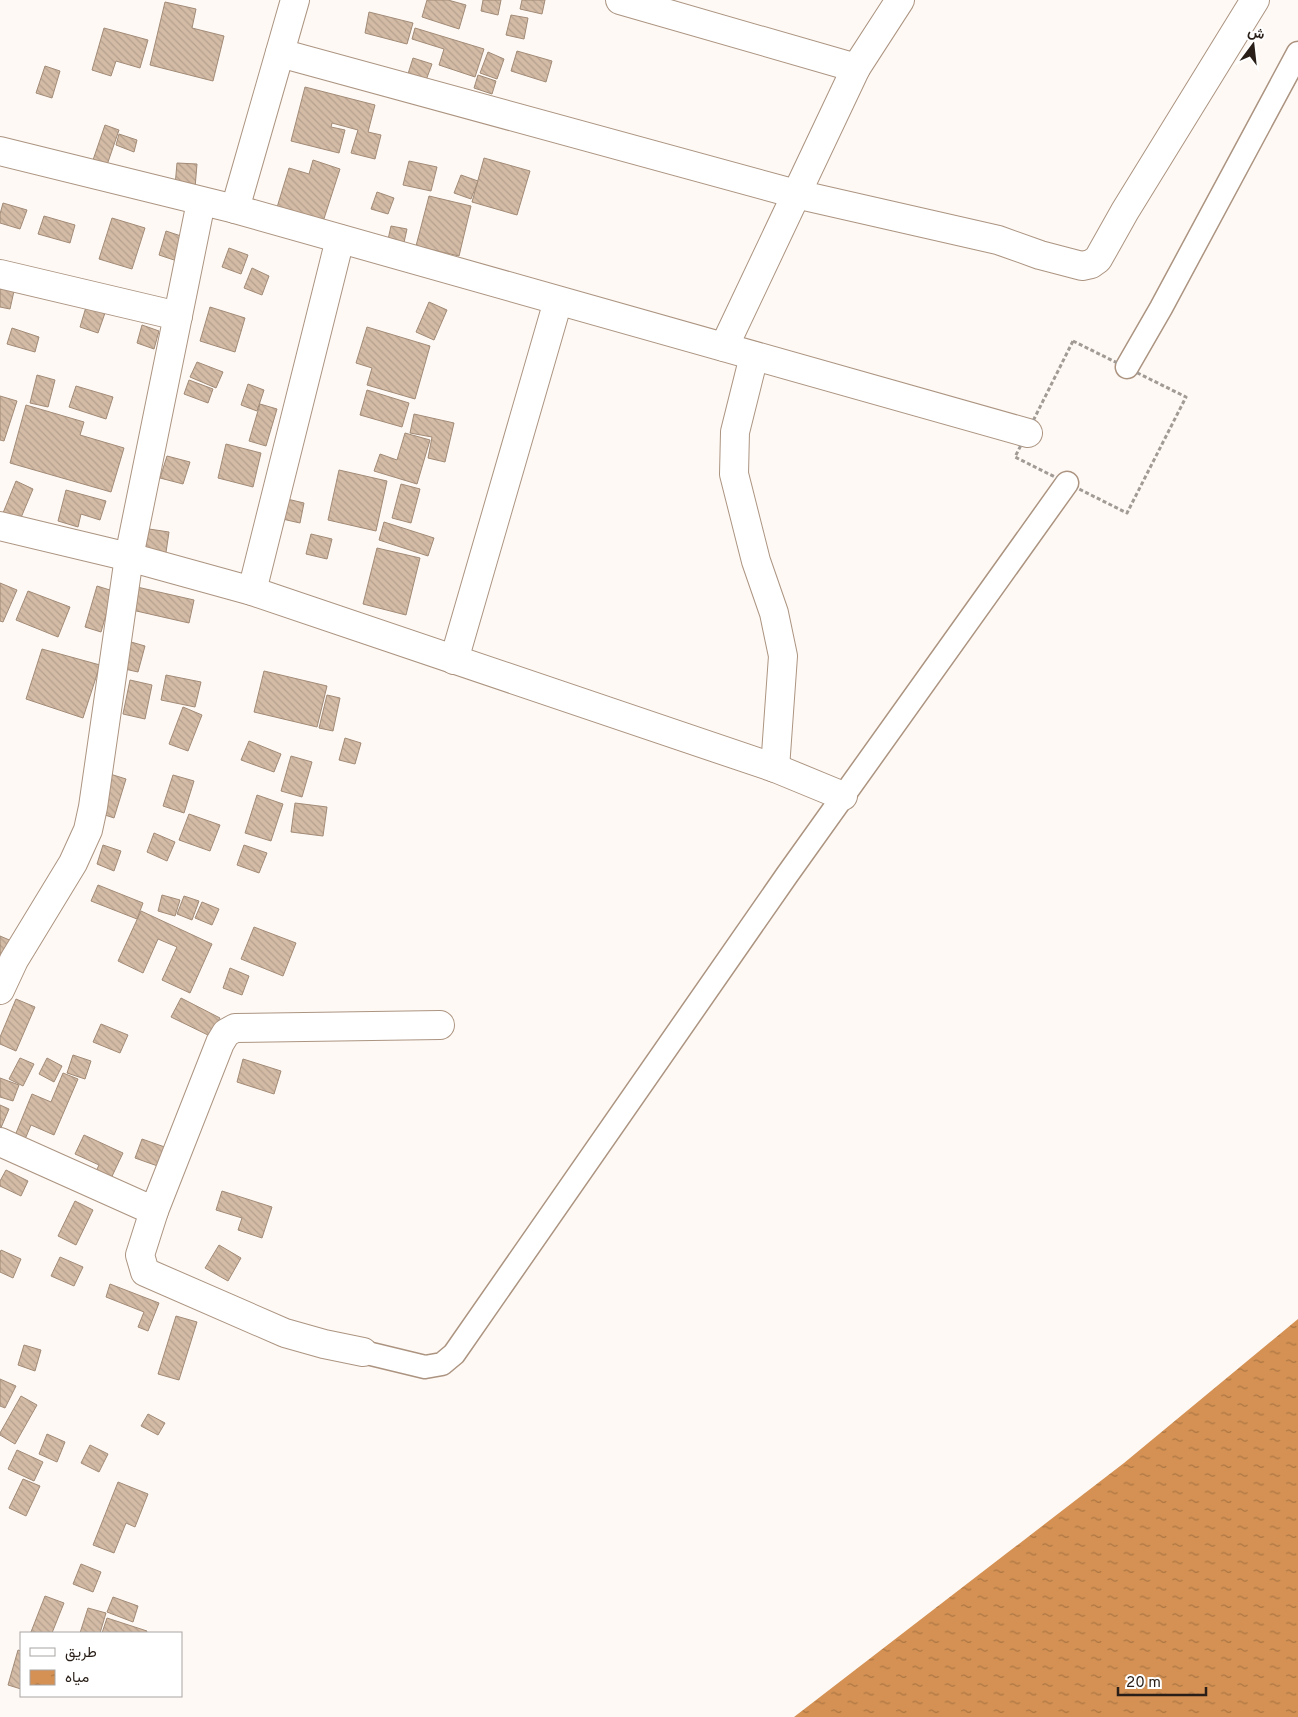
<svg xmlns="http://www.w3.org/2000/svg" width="1298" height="1717" viewBox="0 0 1298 1717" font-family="Overpass,Vazirmatn,sans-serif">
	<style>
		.water { fill: url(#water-ripples) }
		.building { fill: url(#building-back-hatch); stroke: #a28b77 }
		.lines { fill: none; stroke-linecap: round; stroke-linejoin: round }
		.pedestrian-casing { stroke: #ac9481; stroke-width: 25 }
		.minor-casing { stroke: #ac9481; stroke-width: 30 }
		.path { stroke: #a29b95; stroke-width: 3; stroke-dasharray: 4 2.5; stroke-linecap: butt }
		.pedestrian { stroke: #fff; stroke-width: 22 }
		.minor { stroke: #fff; stroke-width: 28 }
	</style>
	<defs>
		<pattern id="water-ripples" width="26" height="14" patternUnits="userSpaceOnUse" patternTransform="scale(1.25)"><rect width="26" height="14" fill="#d49153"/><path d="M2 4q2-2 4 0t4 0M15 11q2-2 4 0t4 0" fill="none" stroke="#ac7644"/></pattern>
		<pattern id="building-back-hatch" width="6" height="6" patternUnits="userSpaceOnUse" patternTransform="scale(1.25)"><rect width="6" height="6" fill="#d3bba6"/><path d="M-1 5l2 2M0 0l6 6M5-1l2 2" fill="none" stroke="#b5a08e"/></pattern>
	</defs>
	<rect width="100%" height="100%" fill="#fef9f4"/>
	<path class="water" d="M1298,1319V1717H794L1124,1463Z"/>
	<g class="building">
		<path d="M427,0H448L466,5L459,29L422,17Z"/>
		<path d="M483,0H501L498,15L481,11Z"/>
		<path d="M522,0H545L542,14L520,9Z"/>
		<path d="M165,2L196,9L192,28L224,36L213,81L150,65Z"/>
		<path d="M369,12L413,23L407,44L365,33Z"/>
		<path d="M511,15L528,18L524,39L506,35Z"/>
		<path d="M104,28L148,40L140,68L116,61L111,76L92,70Z"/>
		<path d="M415,28L484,49L475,77L439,65L444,49L412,39Z"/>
		<path d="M517,51L552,61L546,82L511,71Z"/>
		<path d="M488,52L504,59L497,79L480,73Z"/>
		<path d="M413,58L432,64L425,83L407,77Z"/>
		<path d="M45,66L60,71L52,98L36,93Z"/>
		<path d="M478,75L496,81L492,94L474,88Z"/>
		<path d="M305,87L375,105L368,132L381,135L375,159L351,153L358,130L332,123L331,127L345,130L339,153L291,141Z"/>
		<path d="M105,125L119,130L107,165L93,160Z"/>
		<path d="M119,134L137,140L134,152L116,145Z"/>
		<path d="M484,158L530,171L517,215L472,202Z"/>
		<path d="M313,160L340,169L321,228L275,214L289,168L309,174Z"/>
		<path d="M409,161L437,167L431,191L403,185Z"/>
		<path d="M177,163L197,164L195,188L175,186Z"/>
		<path d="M461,175L478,181L471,199L454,193Z"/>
		<path d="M377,192L394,198L388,214L371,209Z"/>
		<path d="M429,196L471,206L459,256L416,246Z"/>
		<path d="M3,203L27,210L20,229L0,223V214Z"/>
		<path d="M44,216L75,225L70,243L38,234Z"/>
		<path d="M112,218L145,228L132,269L99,259Z"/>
		<path d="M391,226L407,229L403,247L387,244Z"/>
		<path d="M166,231L184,237L177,261L159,255Z"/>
		<path d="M229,248L248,255L241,274L222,267Z"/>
		<path d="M252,268L269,276L262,295L244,288Z"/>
		<path d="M0,289L14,291L10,309L0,307Z"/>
		<path d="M429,302L447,310L434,340L416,332Z"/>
		<path d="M86,307L105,313L98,333L80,327Z"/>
		<path d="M210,307L245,318L235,352L200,341Z"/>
		<path d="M142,325L159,331L154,349L137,343Z"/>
		<path d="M367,327L430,346L415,399L367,385L372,368L356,363Z"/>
		<path d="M12,328L39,337L35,352L7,344Z"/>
		<path d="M197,362L223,372L216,388L190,377Z"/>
		<path d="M37,375L55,380L48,407L30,403Z"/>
		<path d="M189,380L213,389L208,403L184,394Z"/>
		<path d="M248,384L264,390L257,411L241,405Z"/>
		<path d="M76,386L113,397L106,419L69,407Z"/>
		<path d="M367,390L409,403L402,427L360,415Z"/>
		<path d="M0,396L17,401L4,441L0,440Z"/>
		<path d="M260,404L277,409L266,446L249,441Z"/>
		<path d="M26,405L84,422L80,435L124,448L111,492L10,463Z"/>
		<path d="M414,414L454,423L445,462L428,458L432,437L410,433Z"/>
		<path d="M405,433L430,440L417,484L374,471L380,454L397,460Z"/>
		<path d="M226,444L261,453L253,487L218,478Z"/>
		<path d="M167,456L190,462L183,484L160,478Z"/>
		<path d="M339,470L387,481L376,531L328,520Z"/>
		<path d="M16,481L33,489L20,520L3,513Z"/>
		<path d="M401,484L420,489L411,523L392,518Z"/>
		<path d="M66,490L106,501L100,520L81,514L78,527L58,521Z"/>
		<path d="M283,498L304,503L300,523L278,518Z"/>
		<path d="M384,522L434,538L428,556L379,540Z"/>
		<path d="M149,529L169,532L165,559L144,555Z"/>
		<path d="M311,534L332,539L327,559L306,554Z"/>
		<path d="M377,548L420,558L406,615L363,604Z"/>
		<path d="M0,583L17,590L3,622L0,621Z"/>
		<path d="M97,586L113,591L101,632L85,627Z"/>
		<path d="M137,587L194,600L189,623L132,610Z"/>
		<path d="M28,591L70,607L58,637L16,620Z"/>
		<path d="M124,640L145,646L138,672L116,667Z"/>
		<path d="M42,649L100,665L83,718L26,699Z"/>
		<path d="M264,671L327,686L317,727L254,712Z"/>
		<path d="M166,675L201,682L195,707L161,700Z"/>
		<path d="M130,680L152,685L145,719L123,714Z"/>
		<path d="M327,695L340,698L333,731L319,728Z"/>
		<path d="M183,707L202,715L188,751L169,744Z"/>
		<path d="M345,738L361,743L355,764L339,760Z"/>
		<path d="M249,741L281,754L274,772L241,760Z"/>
		<path d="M291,756L312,762L302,797L281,791Z"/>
		<path d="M110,774L126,779L114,818L99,813Z"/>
		<path d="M173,775L194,781L184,813L163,806Z"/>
		<path d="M257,795L283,804L271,841L245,833Z"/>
		<path d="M295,803L327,807L323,836L291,832Z"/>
		<path d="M189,814L220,825L210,851L179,840Z"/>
		<path d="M154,833L175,842L167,861L147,852Z"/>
		<path d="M103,845L121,851L114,871L97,864Z"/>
		<path d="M244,845L267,853L259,873L237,865Z"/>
		<path d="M98,885L143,903L137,919L91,901Z"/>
		<path d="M162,895L180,900L175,916L158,911Z"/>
		<path d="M184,896L199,901L192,920L177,914Z"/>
		<path d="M202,902L219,909L212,925L195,918Z"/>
		<path d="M141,911L212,944L190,993L162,980L177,947L158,939L143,973L118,961Z"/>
		<path d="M254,927L296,943L283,976L241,959Z"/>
		<path d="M0,936L14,942L0,970Z"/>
		<path d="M230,968L249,976L242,995L223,988Z"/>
		<path d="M181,998L220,1018L210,1036L171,1017Z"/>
		<path d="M16,999L35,1007L16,1051L0,1044V1037Z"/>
		<path d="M101,1024L128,1035L120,1053L93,1042Z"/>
		<path d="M73,1055L91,1061L85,1079L67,1073Z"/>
		<path d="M20,1058L34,1064L23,1086L9,1079Z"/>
		<path d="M47,1058L62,1066L54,1082L39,1074Z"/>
		<path d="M243,1059L281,1071L274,1094L237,1082Z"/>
		<path d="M63,1073L78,1079L54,1135L31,1125L18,1156L14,1138L32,1094L51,1102Z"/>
		<path d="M0,1078L19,1085L13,1101L0,1097Z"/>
		<path d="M0,1105L9,1109L0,1130Z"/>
		<path d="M84,1135L123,1153L106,1189L91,1182L99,1165L75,1154Z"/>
		<path d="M142,1139L176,1151L169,1170L135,1158Z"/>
		<path d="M6,1170L28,1181L21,1196L0,1186V1181Z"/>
		<path d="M222,1191L272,1207L262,1238L238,1230L242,1218L216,1210Z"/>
		<path d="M75,1201L93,1210L76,1245L58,1236Z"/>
		<path d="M219,1245L241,1258L228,1281L205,1268Z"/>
		<path d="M1,1250L21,1259L13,1278L0,1272V1253Z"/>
		<path d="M60,1257L83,1267L74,1286L51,1276Z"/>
		<path d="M110,1284L159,1303L148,1331L138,1327L144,1312L106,1297Z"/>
		<path d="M176,1316L197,1322L179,1380L158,1374Z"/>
		<path d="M24,1345L41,1350L35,1371L18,1365Z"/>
		<path d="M0,1379L16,1386L5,1408L0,1406Z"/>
		<path d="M21,1396L37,1405L15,1444L0,1435V1433Z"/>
		<path d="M148,1414L165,1423L158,1435L141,1426Z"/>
		<path d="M47,1434L65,1442L57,1462L39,1454Z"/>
		<path d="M90,1445L108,1454L99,1472L81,1463Z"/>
		<path d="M17,1450L43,1462L34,1481L8,1469Z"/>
		<path d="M23,1479L40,1486L26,1516L9,1508Z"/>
		<path d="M118,1482L148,1494L135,1527L126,1523L114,1553L93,1545Z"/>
		<path d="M81,1564L101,1572L93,1592L73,1584Z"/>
		<path d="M45,1596L64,1603L52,1633H34L31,1632Z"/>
		<path d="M113,1597L138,1606L133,1622L107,1612Z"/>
		<path d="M88,1608L106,1613L100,1633H80Z"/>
		<path d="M107,1618L147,1631L146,1633H102Z"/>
		<path d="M18,1650L21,1651V1689L8,1685Z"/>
	</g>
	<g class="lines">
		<g class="pedestrian-casing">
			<g id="pedestrian">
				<path d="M1127,367L1161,308L1298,53"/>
				<path d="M363,1352L425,1367L442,1364L454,1354L787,875L1067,483"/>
			</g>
		</g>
		<g class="minor-casing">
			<g id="minor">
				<path d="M620,0L856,68"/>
				<path d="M280,53L796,194L998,240L1040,255L1082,266L1091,264L1098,259L1125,211L1255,0"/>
				<path d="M0,151L235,209L1028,433"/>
				<path d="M235,209L295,0"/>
				<path d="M0,274L178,316"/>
				<path d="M724,347L856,68L900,0"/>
				<path d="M754,356L735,432L734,474L756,561L774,613L783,656L775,768"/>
				<path d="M0,526L129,557L252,591L775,768L843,796"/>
				<path d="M252,591L340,239"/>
				<path d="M454,660L558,301"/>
				<path d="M0,990L14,960L73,863L88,830L93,807L129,557L201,202"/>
				<path d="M0,1142L154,1211L220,1043L226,1033L235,1028L440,1025"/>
				<path d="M154,1211L140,1255L145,1272L285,1333L324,1344L363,1352"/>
			</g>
		</g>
		<path class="path" d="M1073,341L1186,397L1127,513L1015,457Z"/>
		<use href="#pedestrian" class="pedestrian"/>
		<use href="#minor" class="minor"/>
	</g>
	<rect x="20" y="1632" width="162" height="65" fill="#ffffff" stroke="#a9a5a3"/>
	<rect x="30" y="1648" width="25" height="8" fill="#ffffff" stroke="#a9a5a3"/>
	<text x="65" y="1657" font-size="15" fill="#291f18">طريق</text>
	<rect x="30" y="1670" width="25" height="15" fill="url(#water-ripples)" stroke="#a9a5a3"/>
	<text x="65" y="1682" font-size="15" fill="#291f18">مياه</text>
	<g transform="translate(1253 45) rotate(15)" stroke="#ffffff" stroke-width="4" paint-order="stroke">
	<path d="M0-4L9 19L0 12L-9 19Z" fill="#291f18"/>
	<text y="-8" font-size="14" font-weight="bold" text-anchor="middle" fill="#291f18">ش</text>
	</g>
	<path d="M1118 1687v8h88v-8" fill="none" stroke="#291f18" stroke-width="2.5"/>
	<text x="1126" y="1687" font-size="15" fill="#291f18" stroke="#ffffff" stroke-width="4" paint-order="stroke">20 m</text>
</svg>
